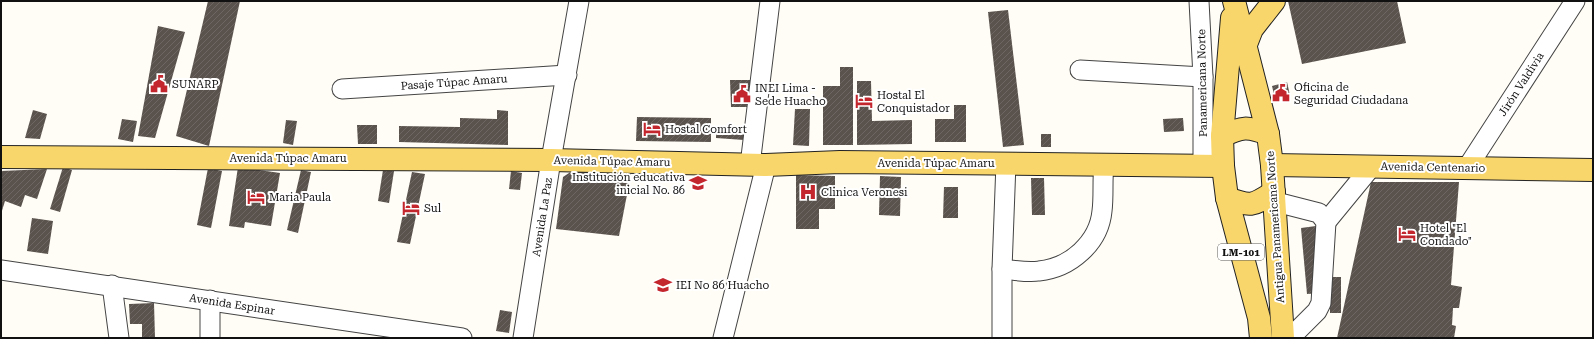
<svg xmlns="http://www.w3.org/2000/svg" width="1594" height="339" viewBox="0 0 1594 339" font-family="'Roboto Serif',serif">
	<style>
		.building { fill: url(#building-hatch) }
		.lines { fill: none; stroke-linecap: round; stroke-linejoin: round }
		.minor-casing { stroke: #444; stroke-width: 21 }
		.major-casing { stroke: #222; stroke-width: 24 }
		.minor { stroke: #fff; stroke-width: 19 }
		.major { stroke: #f9d66b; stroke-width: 22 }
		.labels { text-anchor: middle; stroke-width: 4; stroke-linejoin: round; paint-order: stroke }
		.shield { fill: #fff; stroke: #585858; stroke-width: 1 }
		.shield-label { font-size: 10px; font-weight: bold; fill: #111 }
		.street-label { font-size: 11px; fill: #111; stroke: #fff }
		.poi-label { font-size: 11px; fill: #111; stroke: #fff; text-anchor: start }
	</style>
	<defs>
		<pattern id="building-hatch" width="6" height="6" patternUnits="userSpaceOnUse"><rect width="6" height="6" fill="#5a524d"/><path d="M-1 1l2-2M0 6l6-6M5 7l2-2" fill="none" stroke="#6d6662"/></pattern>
	</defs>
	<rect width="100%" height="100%" fill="#fffdf5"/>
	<g class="building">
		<path d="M208,1H240L209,146L176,136Z"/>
		<path d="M1288,1H1397L1406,43L1302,64Z"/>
		<path d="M1008,10L1024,145L1003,147L988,12Z"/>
		<path d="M158,26L185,32L155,138L138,136Z"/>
		<path d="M840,67H853V145H823V86H840Z"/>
		<path d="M730,80H755L754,107H731Z"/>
		<path d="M857,81H871L872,121L912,120V144L857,145Z"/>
		<path d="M1287,82L1291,100L1276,103L1272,86Z"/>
		<path d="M954,105H966V142H935V119H954Z"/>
		<path d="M795,109H810L809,146L793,145Z"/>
		<path d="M33,110L47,114L40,139L25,138Z"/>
		<path d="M497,110L508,111V145L399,142V126L460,127V118L497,119Z"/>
		<path d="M637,117L711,118V142L636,141Z"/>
		<path d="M1183,118L1184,131L1164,132L1163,119Z"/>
		<path d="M122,119L137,121L133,142L118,139Z"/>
		<path d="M286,120L297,121L293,145L283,143Z"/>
		<path d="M357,125H377V144H358Z"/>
		<path d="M716,129L744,131V140L716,138Z"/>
		<rect x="1041" y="134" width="10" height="13"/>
		<path d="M63,167L72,170L60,212L50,209Z"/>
		<path d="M238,167L280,173L271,226L245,222L244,228L229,226Z"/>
		<path d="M208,168L222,171L211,228L197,225Z"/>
		<path d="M47,169L37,199L25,195L21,207L5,201L1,214V171Z"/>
		<path d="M301,170L311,172L298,233L287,230Z"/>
		<path d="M383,170L394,171L389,203L378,201Z"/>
		<path d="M511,171L522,173L520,190L509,189Z"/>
		<path d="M572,171L631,174L619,236L556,229L563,177Z"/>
		<path d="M412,172L425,174L410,244L397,242Z"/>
		<path d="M796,175L835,176V209H819V229H796Z"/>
		<path d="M880,176L901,177L900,216L879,215Z"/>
		<path d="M1031,178H1044L1045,215H1032Z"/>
		<path d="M1371,182H1459L1451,285L1462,287L1459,308H1453L1452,325L1456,326L1454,338H1337Z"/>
		<path d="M944,187H958V218H943Z"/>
		<path d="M32,218L53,221L48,254L27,251Z"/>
		<path d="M1316,226L1322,293L1307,294L1301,228Z"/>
		<rect x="1330" y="277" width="11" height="36"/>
		<path d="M154,303L155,338H142V324H130L129,304Z"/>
		<path d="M500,310L512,312L509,333L496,331Z"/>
	</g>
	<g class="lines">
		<g class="minor-casing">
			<g id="minor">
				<path d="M1199,1L1203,77V166"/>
				<path d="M1080,70L1203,77"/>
				<path d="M342,89L567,75"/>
				<path d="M1006,163L1002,269C1014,270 1027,273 1039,271C1070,268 1099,243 1102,211C1104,195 1102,180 1104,165"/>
				<path d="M750,165L770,1"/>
				<path d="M1467,168L1575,1"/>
				<path d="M1276,202L1319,213L1326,222L1321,303L1317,311L1290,338"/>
				<path d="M1326,222L1372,166"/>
				<path d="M1,270L462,338"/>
				<path d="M112,285L119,338"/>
				<path d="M210,338V300"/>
				<path d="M523,338L551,160L579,1"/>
				<path d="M723,338L766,165"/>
				<path d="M1002,338V269"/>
			</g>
		</g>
		<g class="major-casing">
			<g id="major">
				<path d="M1234,1L1268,134L1272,165L1283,338"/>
				<path d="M1232,18L1222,136L1223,166L1227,198L1259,318L1261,338"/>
				<path d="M1245,47L1252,29L1274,1"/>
				<path d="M1222,136C1242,127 1247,126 1268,134"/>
				<path d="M1,157L551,160L766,165L840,162L1223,166"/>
				<path d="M1272,165L1593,170"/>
				<path d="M1227,198C1252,207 1252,206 1274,192"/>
			</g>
		</g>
		<use href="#minor" class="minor"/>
		<use href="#major" class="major"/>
	</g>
	<defs>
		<g id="civic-bare" transform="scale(1.38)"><path d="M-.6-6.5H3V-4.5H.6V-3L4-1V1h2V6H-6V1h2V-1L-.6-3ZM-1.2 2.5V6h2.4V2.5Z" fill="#c4262e" stroke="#fff" stroke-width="2.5" paint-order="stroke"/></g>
		<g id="hotel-bare" transform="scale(1.38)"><path d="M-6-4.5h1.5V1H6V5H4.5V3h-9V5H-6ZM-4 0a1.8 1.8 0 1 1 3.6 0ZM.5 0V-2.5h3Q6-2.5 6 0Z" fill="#c4262e" stroke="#fff" stroke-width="2.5" paint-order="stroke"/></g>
		<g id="school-bare" transform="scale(1.38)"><path d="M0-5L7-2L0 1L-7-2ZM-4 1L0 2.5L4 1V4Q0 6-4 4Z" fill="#c4262e" stroke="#fff" stroke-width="2.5" paint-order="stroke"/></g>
		<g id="hospital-bare" transform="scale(1.38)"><path d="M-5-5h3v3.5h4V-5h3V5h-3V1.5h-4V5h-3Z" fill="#c4262e" stroke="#fff" stroke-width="2.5" paint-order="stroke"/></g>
	</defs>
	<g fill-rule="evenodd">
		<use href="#civic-bare" x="159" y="84"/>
		<use href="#civic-bare" x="1281" y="93"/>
		<use href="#civic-bare" x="742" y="94"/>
		<use href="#hotel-bare" x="864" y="101"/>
		<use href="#hotel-bare" x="652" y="129"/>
		<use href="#school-bare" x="698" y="183"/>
		<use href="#hospital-bare" x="808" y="192"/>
		<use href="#hotel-bare" x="256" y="197"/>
		<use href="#hotel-bare" x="411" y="208"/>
		<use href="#hotel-bare" x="1407" y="234"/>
		<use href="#school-bare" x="663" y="285"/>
	</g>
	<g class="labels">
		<rect class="shield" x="1218" y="244" width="46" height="16" rx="3"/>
		<g class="shield-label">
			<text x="1241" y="256">LM-101</text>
		</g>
		<g class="street-label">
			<text transform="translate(454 82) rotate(-4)" y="4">Pasaje Túpac Amaru</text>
			<text transform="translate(1202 83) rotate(-91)" y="4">Panamericana Norte</text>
			<text transform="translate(1521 84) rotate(-57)" y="4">Jirón Valdivia</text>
			<text x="288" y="162">Avenida Túpac Amaru</text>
			<text transform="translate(612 161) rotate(1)" y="4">Avenida Túpac Amaru</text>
			<text x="936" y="167">Avenida Túpac Amaru</text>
			<text transform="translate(1433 167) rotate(1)" y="4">Avenida Centenario</text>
			<text transform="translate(542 217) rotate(-81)" y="4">Avenida La Paz</text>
			<text transform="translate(1275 227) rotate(-94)" y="4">Antigua Panamericana Norte</text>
			<text transform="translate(232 304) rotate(9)" y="4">Avenida Espinar</text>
		</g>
		<g class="poi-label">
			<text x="172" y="88">SUNARP</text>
			<text x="1294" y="91">Oficina de<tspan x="1294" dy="13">Seguridad Ciudadana</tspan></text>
			<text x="755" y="92">INEI Lima -<tspan x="755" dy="13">Sede Huacho</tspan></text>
			<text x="877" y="99">Hostal El<tspan x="877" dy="13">Conquistador</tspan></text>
			<text x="665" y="133">Hostal Comfort</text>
			<text x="685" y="181" text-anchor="end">Institución educativa<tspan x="685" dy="13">inicial No. 86</tspan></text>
			<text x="821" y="196">Clinica Veronesi</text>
			<text x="269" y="201">Maria Paula</text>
			<text x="424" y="212">Sul</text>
			<text x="1420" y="232">Hotel "El<tspan x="1420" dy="13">Condado"</tspan></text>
			<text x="676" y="289">IEI No 86 Huacho</text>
		</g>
	</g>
	<rect width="1594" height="339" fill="none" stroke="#111111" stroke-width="4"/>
</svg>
